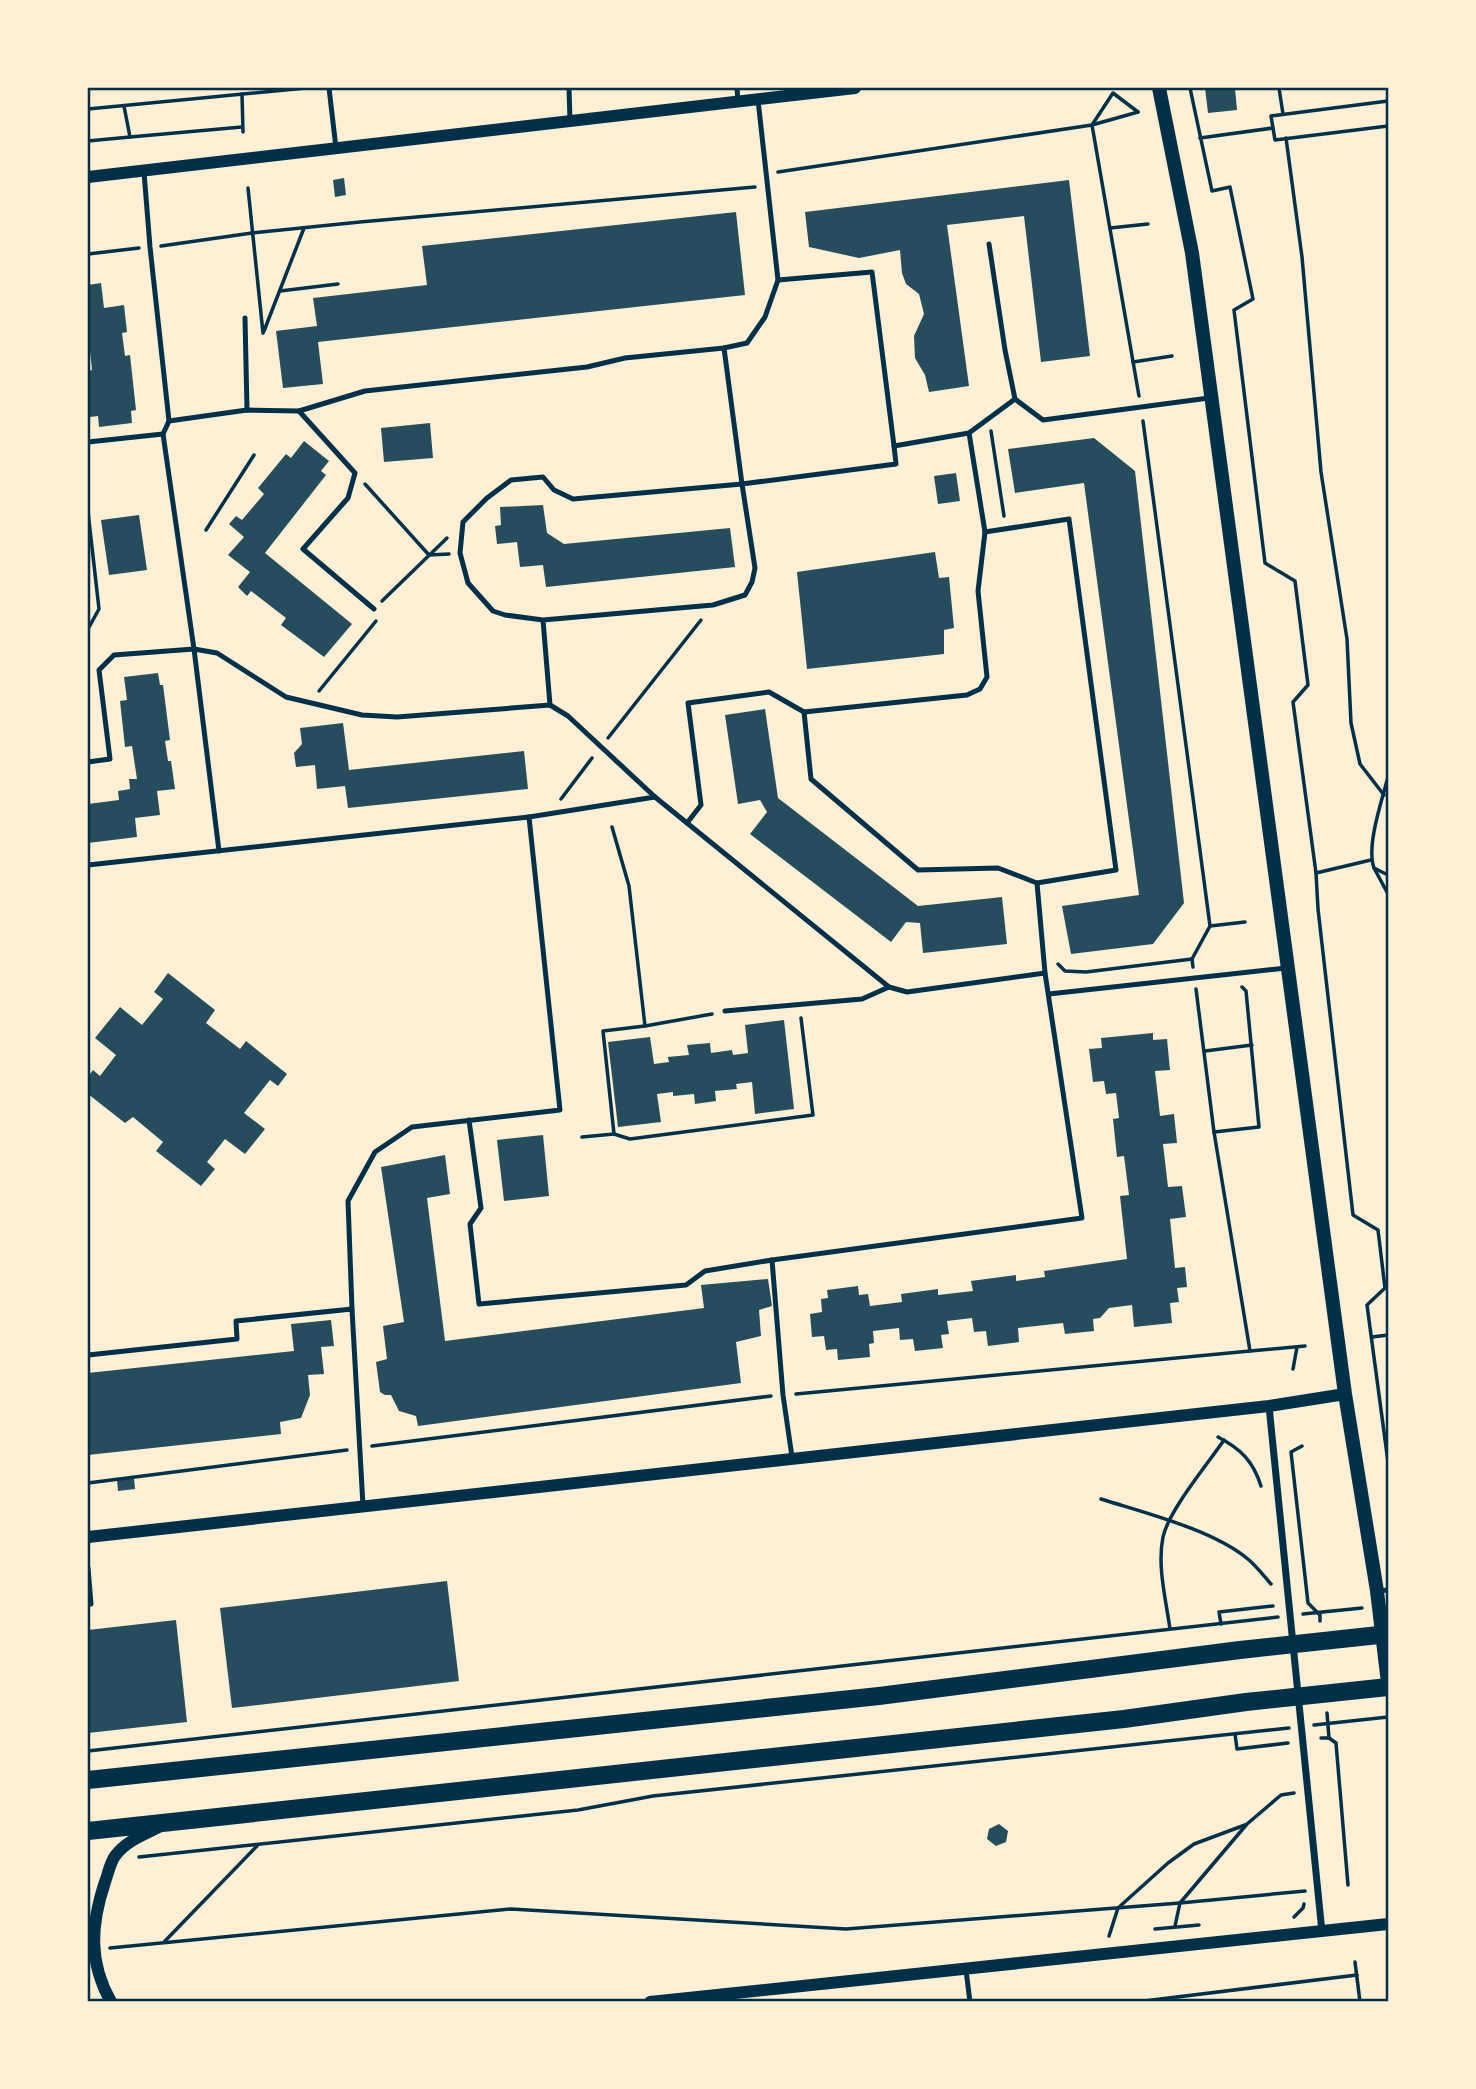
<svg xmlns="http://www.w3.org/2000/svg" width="1476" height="2089" viewBox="0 0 1476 2089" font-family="Commissioner,sans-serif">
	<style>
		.building { fill: #264d5e }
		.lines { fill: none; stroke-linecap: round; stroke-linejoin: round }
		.path { stroke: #003049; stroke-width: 3.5 }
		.service { stroke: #003049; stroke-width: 5 }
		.minor { stroke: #003049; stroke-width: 7 }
		.tertiary { stroke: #003049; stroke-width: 12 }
		.secondary { stroke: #003049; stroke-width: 14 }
		.primary { stroke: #003049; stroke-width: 18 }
		.neatline { fill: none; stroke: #003049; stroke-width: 2.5 }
	</style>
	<rect width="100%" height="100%" fill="#fdf0d5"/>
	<g class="building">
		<path d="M1205,88H1235L1237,110L1208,113Z"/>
		<path d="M344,178L346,195L335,197L333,180Z"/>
		<path d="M1069,180L1090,356L1041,362L1024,216L947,225L969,386L929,392L925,375L915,358L914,336L924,314L919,294L906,284L902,273L900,250L859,258L809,247L805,212Z"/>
		<path d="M736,212L745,295L318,342L323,384L283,388L276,331L317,326L313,298L427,285L422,246Z"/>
		<path d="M101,283L104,308L124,305L127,332L122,333L125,356L130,355L136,410L131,411L132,423L99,427L98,416L90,417L88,399V371L92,370L88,332V285Z"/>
		<path d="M430,423L433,458L384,462L381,428Z"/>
		<path d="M1094,438L1135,471L1184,903L1153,944L1071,954L1062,906L1139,895L1084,483L1015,493L1008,449Z"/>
		<path d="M304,441L329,461L321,471L326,475L265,553L352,624L324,657L281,625L286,618L251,591L247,596L238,587L250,572L228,555L244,537L229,524L236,516L242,520L264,494L258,488L286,454L291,458Z"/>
		<path d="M956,473L960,501L938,504L934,476Z"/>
		<path d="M543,505L547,533L564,544L730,528L735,567L546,587L543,565L520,567L517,542L497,544L495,526L501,525L500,507Z"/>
		<path d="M139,515L147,570L109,575L101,520Z"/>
		<path d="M935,552L939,578L949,577L954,628L944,630V654L807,669L797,572Z"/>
		<path d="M158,673L160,685H163L170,740L165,741L168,761H171L175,789L157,791L160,815L135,818L137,837L88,843V804L119,800L118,791L130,789L129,779H137L132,746L125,747L120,701L127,700L124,677Z"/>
		<path d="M765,709L778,798L918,906L1002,897L1007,944L923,953L920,923L906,922L891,942L750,834L767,812L760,800L738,804L725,715Z"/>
		<path d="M343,723L349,770L524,751L528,789L348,808L345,786L317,789L315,765L296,767L294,753L302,744L300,728Z"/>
		<path d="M168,973L215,1010L206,1023L240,1049L246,1041L287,1074L278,1086L270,1080L244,1113L265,1129L245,1154L225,1139L207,1162L215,1169L201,1186L156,1151L163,1142L133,1117L125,1123L88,1094V1077L93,1070L100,1076L116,1055L95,1038L120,1007L142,1025L163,999L154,992Z"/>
		<path d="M784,1020L794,1109L755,1114L752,1082L736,1084L737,1089L715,1091L716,1101L695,1104L694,1094L673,1096V1092L657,1094L661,1122L618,1127L608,1042L650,1037L654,1064L669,1062L668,1057L689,1055L687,1045L710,1043L711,1053L732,1050L733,1055L748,1053L745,1025Z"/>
		<path d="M1153,1033V1040L1167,1039L1170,1070L1155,1071L1160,1116L1174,1114L1177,1143L1163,1144L1168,1187L1182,1186L1186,1217L1170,1219L1175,1268L1185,1267L1187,1287L1177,1288L1179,1302L1170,1303L1172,1323L1134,1327L1132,1305L1109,1308L1100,1318L1093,1319L1094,1331L1065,1334L1063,1323L1018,1328L1019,1342L988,1346L986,1331L974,1332L972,1318L947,1321L949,1334L941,1335L943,1348L915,1351L913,1339L900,1340L899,1328L873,1331L874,1343L869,1344L870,1357L838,1360L837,1349L826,1350L824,1336L812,1337L810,1314L822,1312L821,1299L828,1298L827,1290L858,1286L859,1295L868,1294L870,1306L902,1302L901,1294L938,1289V1295L973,1291L971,1281L1016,1275V1281L1045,1277L1044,1271L1127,1259L1120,1196L1129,1195L1124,1156L1117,1157L1113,1119L1119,1118L1116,1093L1106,1094L1104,1081L1093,1082L1089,1049L1102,1048L1101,1038Z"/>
		<path d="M543,1135L549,1196L504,1201L497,1140Z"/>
		<path d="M445,1155L450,1194L427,1198L445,1341L704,1308L701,1285L768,1279L772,1306L759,1310L761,1336L736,1342L741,1383L418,1426L416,1416L399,1411L391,1395H385L380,1392L376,1362L387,1359L383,1326L404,1322L381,1167Z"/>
		<path d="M331,1320L334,1346L321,1347L324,1374L308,1375L310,1395L301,1418L280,1422L281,1434L88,1455V1373L294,1351L291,1324Z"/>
		<path d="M134,1478L135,1489L118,1491L117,1480Z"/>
		<path d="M447,1581L459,1681L232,1708L220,1608Z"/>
		<path d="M176,1620L187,1722L88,1733V1630Z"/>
		<path d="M999,1824L1008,1831L1006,1842L996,1846L987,1839L989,1829Z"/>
	</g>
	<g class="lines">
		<g class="path">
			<path d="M1190,88L1212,191L1230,187L1253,299L1234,310L1265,563L1295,581L1308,685L1293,702L1316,873L1318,909L1353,1215L1378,1230L1385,1288L1367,1305L1388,1462"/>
			<path d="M1279,88L1283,114"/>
			<path d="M242,94L243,132"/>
			<path d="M1388,101L1271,116L1275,140L1388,126"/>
			<path d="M124,106L130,137L242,127"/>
			<path d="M88,109L306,88"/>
			<path d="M1138,112L1113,93L1092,125L1139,396"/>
			<path d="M1200,138L1273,128"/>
			<path d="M1286,138L1302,257L1321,472L1347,639L1351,723L1360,764L1384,795"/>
			<path d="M88,141L130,137"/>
			<path d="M778,172L1092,125L1138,112"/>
			<path d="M248,188L263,333"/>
			<path d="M1110,228L1148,224"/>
			<path d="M161,246L252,233L360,222L755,187"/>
			<path d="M88,254L139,248"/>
			<path d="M280,291L338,284"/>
			<path d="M264,331L304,228"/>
			<path d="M1133,362L1172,356"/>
			<path d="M1143,421L1210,926L1192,959L1193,967"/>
			<path d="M991,431L1004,516"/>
			<path d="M365,484L429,555L449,554"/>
			<path d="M88,512L99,609L88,629"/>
			<path d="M206,530L254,455"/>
			<path d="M382,601L447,538"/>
			<path d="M319,691L376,621"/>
			<path d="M608,738L701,620"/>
			<path d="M1388,777C1382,800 1366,846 1374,868L1388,875"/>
			<path d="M561,799L592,758"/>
			<path d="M1374,868L1388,894"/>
			<path d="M1316,873L1371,860"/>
			<path d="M1210,926L1245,922"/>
			<path d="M1058,964L1065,971L1086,972L1192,959"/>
			<path d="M1196,989L1214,1132L1250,1351L1305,1346"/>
			<path d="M645,1026L712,1014"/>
			<path d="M1205,1051L1252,1045"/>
			<path d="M1214,1132L1259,1127L1246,991L1242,987"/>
			<path d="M614,1134L630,1139L813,1115L801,1018"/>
			<path d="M582,1137L614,1134L603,1031L645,1026L629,886L612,827"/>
			<path d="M1372,1337L1388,1335"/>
			<path d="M1293,1369L1297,1347"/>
			<path d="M796,1394L1250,1351"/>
			<path d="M1218,1437C1241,1449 1253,1461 1261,1486"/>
			<path d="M372,1446L771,1396"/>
			<path d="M1302,1446L1291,1452L1308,1603L1320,1615V1621"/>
			<path d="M88,1483L347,1450"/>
			<path d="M1101,1499C1145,1513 1214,1530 1249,1560C1257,1567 1264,1576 1271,1584"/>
			<path d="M1303,1614L1362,1608"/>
			<path d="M1221,1624L1219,1612L1273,1606"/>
			<path d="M1170,1629C1166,1600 1157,1566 1163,1537C1169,1510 1207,1465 1224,1440"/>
			<path d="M1327,1713L1329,1738"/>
			<path d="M1314,1725L1388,1717"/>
			<path d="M1235,1734L1237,1749L1288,1743"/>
			<path d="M1321,1738H1329L1336,1743L1348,1885"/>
			<path d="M88,1751L1278,1617"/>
			<path d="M139,1857L578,1810L653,1796L1289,1728"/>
			<path d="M1294,1917L1303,1908L1304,1904"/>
			<path d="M1175,1926L1180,1903L1247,1824L1281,1795L1294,1793"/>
			<path d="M1155,1929L1199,1925"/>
			<path d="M1109,1936L1118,1908L1168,1863L1194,1844L1245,1825"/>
			<path d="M165,1941L257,1846"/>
			<path d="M110,1948L511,1909L846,1929L1180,1903L1305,1891"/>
			<path d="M1355,1962L1360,2002"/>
			<path d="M1136,2002L1357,1975"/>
		</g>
		<g class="service">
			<path d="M329,88L336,148"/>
			<path d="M569,88L570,121"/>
			<path d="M737,88L738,101"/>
			<path d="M989,244L1005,350L1015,399"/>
			<path d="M778,280L872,272L894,446L969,433L1015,399L1043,420L1209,398"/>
			<path d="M245,318L247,410"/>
			<path d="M724,348L742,484L896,464L894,446"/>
			<path d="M299,411L355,473L348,498L303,549L374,609"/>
			<path d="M169,421L247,410L299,411L365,391L587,367L625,358L724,348L747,343L765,317L778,280L758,100"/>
			<path d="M969,433L985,532L1069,519L1116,870L1037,883"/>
			<path d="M88,442L163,434"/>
			<path d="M543,620L713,605L745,595L752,582L755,568L742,484L573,499L554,490L543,477L511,480L487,498L463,522L460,553L468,583L493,611L505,615L543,620L550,705"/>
			<path d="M804,712L967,695L980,689L987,677L978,591L985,532"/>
			<path d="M88,762L110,759L99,670L114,655L194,649L163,434L169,421L150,247L144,172"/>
			<path d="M529,817L655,797"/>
			<path d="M687,823L701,805L688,703L769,692L804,712L811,779L918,870L998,868L1037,883L1045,973L1082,1218L772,1260L783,1395L792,1457"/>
			<path d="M219,851L194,649L217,653L286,697L362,715L397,717L550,705L568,716L655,797L889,987L907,992L1045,973"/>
			<path d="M88,865L529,817L560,1110L412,1127L375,1152L348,1201L352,1309"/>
			<path d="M1049,994L1286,968"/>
			<path d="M725,1011L862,999L889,987"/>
			<path d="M469,1120L481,1208L470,1224L479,1304L686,1285L705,1271L772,1260"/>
			<path d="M88,1355L237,1339L236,1321L352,1309L363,1506"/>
			<path d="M88,1568L91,1604H88"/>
			<path d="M1377,1591L1388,1590"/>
			<path d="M966,1970L970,2002"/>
		</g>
		<path class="minor" d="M1269,1406L1322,1932"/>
		<g class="tertiary">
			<path d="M88,177L855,88"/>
			<path d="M88,1537L1269,1406L1345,1394"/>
			<path d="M111,2002C88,1961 91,1924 105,1882C108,1874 110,1863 115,1856C126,1841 143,1835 159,1827"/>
			<path d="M650,2002L1388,1924"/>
		</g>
		<path class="secondary" d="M1159,88L1192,253L1345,1394L1377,1591L1388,1683"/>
		<g class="primary">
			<path d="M88,1780L879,1696L1240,1650L1388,1634"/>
			<path d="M88,1831L1124,1719L1246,1702L1388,1687"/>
		</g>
	</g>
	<rect width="1476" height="2089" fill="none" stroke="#fdf0d5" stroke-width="178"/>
	<rect x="89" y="89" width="1298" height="1911" class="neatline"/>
</svg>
